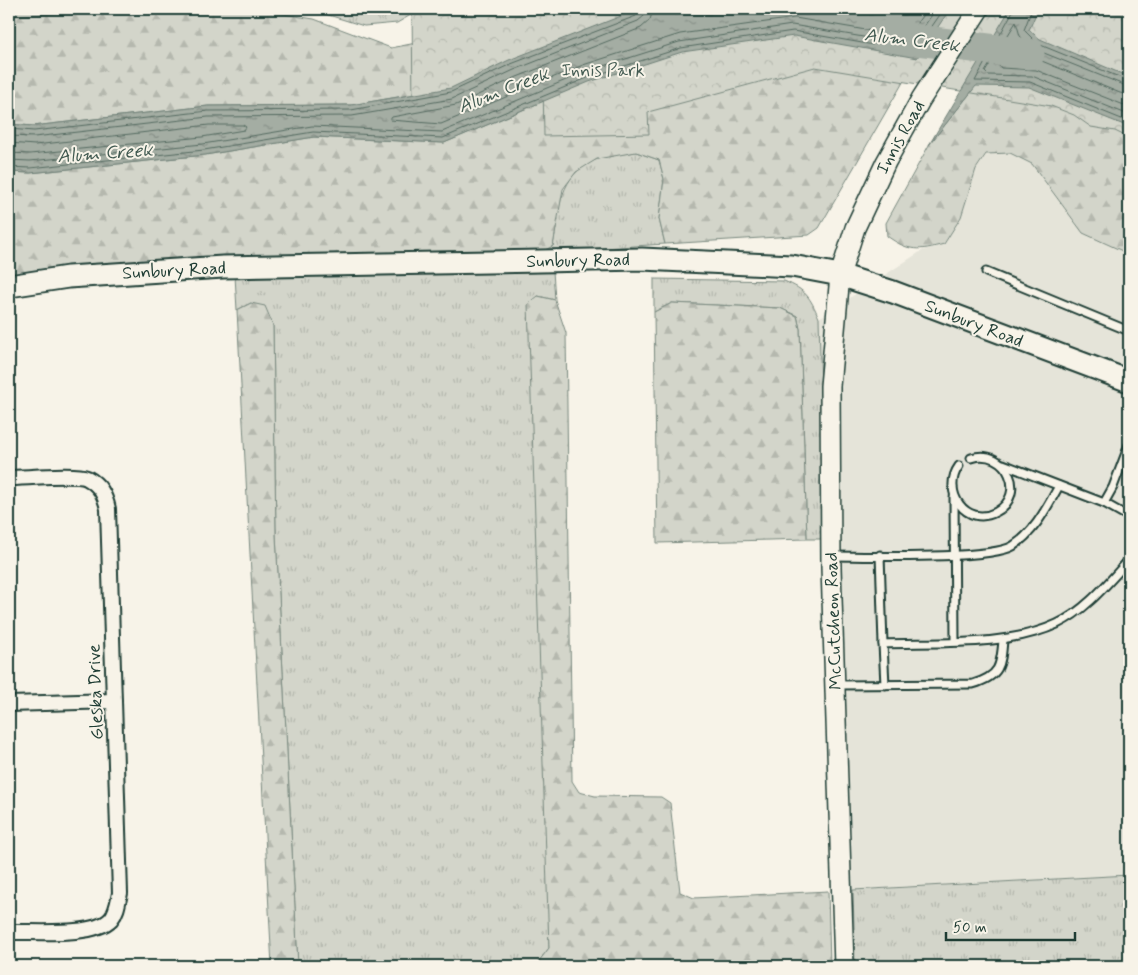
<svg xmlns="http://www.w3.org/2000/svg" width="1138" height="975" viewBox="0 0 1138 975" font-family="Mynerve,sans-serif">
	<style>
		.built { fill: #e5e4d9 }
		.grass { fill: url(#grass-tufts); stroke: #79897f }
		.forest { fill: url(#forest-firs); stroke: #79897f }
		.park { fill: url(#park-crowns); stroke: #79897f }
		.water { fill: url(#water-ripples); stroke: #6f8077 }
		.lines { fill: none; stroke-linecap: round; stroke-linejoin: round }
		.shore { stroke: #546a60; stroke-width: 1 }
		.river { stroke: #a4ada3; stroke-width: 31 }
		.service-casing { stroke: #1f3d34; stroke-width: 11 }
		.minor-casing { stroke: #1f3d34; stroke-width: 18 }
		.secondary-casing { stroke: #1f3d34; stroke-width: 22 }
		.primary-casing { stroke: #1f3d34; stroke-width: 25 }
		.service { stroke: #f7f3e8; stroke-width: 7 }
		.minor { stroke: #f7f3e8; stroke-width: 14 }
		.secondary { stroke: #f7f3e8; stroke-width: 19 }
		.primary { stroke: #f7f3e8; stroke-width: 21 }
		.labels { text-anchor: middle; stroke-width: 4; stroke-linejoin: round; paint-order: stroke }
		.park-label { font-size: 18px; fill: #435b52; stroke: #f7f3e8 }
		.street-label { font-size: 18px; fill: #1f3d34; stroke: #f7f3e8 }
		.water-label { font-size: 19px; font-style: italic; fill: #405950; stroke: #f7f3e8 }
	</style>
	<defs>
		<pattern id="grass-tufts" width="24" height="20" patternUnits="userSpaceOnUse" patternTransform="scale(1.25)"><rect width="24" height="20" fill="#d3d5ca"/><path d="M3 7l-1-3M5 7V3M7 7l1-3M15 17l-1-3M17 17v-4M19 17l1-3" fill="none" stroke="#b5b8ae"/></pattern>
		<pattern id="forest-firs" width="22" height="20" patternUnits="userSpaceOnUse" patternTransform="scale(1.25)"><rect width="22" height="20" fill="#d3d5ca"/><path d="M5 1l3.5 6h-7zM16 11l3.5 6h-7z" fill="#b5b8ae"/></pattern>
		<pattern id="park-crowns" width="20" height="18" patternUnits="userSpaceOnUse" patternTransform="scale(1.25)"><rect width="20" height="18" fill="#d3d5ca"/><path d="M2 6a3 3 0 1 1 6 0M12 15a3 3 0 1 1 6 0" fill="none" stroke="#b5b8ae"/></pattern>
		<pattern id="water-ripples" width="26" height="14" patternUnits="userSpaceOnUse" patternTransform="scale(1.25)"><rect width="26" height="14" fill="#a4ada3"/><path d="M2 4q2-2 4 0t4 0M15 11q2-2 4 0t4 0" fill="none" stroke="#858e86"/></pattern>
	</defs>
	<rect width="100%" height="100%" fill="#f7f3e8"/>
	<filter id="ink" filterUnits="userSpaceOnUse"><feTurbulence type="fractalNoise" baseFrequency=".02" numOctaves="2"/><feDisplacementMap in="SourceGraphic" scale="10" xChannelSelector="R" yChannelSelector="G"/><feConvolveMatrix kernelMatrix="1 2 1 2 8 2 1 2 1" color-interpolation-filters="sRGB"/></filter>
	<g filter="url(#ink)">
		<path class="built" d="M1011,153L1032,164L1083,233L1129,254V875L843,890L825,539L819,318L923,250L944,244L961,217L976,169L987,154Z"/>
		<g class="grass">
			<path d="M37,9H144L9,16V11Z"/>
			<path d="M309,9H421L397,23L364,26Z"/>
			<path d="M636,152L659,160L664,179L659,219L665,244L541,252L553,246C559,211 558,173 598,159C610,155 624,154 636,152Z"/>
			<path d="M553,271L555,300L538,296L549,948L536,965L298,966L276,535L273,325L251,303L237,310L235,276Z"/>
			<path d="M654,279L784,281C806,290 810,297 819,318L825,539H807L800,329L797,316L780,308L672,303L654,312Z"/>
			<path d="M1129,875V966H855L853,890Z"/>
		</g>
		<g class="forest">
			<path d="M144,9H252L314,19L391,48L426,41L451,88L351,105L208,106L33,126L9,124V16Z"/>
			<path d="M917,58L819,228L809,235L665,244L659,219L664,179L659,160L636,152L597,159L576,172L563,189L553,246L541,252L206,257L9,280V172L30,173L205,155L314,137L444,143L589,82Z"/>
			<path d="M976,86L1029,87L1129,127V254L1083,233L1032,164L1010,153L986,154L976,169L961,217L944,244C919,251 909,252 887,236L886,223L929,145Z"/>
			<path d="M538,296L555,300L566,333L572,781L579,792L595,796L661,797L670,803L680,892L694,898L828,891L830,966H511L536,965L549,948L528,304Z"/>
			<path d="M251,303L265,306L273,325L276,535L298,966H272L237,310Z"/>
			<path d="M672,303L780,308L797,316L800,329L807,539L657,543L654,312Z"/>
		</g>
		<path class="park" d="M412,9H1129V138L1115,131L1091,127L1074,115L1051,106L815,67L648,112L649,134L544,136L543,83L413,106Z"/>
		<g class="water">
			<path d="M639,9H950L917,58L794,36L682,52L589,82L444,143L314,137L205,155L30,173L9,172V124L33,126L208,106L351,105L451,88L509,60Z"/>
			<path d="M1010,9H1038L1029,30L1040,39L1129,77V127L1029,87L976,86L929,145Z"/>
		</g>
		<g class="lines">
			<g class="shore">
				<path d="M653,9L650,20L641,28L517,77L456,105L392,117L390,120L441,124L583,65L680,34L795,18L907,37L927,9"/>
				<path d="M1014,9L975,81L1030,82L1129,122"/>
				<path d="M1032,9L1024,30L1038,44L1129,81"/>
				<path d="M1129,87L1034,49L1020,36L1016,22L985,72L988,75L1032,76L1129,115"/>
				<path d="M1129,95L1120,93L1032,57L1014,42L999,65L1001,68L1036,70L1129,107"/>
				<path d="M9,129L34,131L208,111L351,110L451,92L511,64L636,16L639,9"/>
				<path d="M9,136L34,137L208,117L352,116L452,99L514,70L638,21L644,16L645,9"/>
				<path d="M9,143L35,145L209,125H243L246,127L244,130L202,137L30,154L9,153"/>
				<path d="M9,160L30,161L203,144L312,126L442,132L585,72L679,42L792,25L911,45L936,9"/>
				<path d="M9,167L30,168L204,150L313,132L443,138L587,78L681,48L793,31L914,52L944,9"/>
			</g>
			<path class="river" d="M885,36L1029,54"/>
			<g class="service-casing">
				<g id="service">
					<path d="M986,272L1129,331"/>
					<path d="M1003,464L1104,503L1129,517"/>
					<path d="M959,466C941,491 966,528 996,512C1028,495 1007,447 971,458"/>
					<path d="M954,497L955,641"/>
					<path d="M1104,503L1113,487L1129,445"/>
					<path d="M880,555L883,644C936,642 1008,647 1057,624C1085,611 1107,584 1128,561L1129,555"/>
					<path d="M832,556C866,556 990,560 1013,546C1035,532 1047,507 1059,486"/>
					<path d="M883,644L885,685"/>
					<path d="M836,685L973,684C1000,676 1001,666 1003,640"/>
				</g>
			</g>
			<g class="minor-casing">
				<g id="minor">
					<path d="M9,478C24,478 76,473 87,478C100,485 105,495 108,509L120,893C118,902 117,912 111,919C94,937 33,931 9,932"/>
					<path d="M9,704L114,701"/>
				</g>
			</g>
			<g class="secondary-casing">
				<path id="secondary" d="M844,966L831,567L830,386L840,275L855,228L886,162L921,99L979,9"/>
			</g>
			<g class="primary-casing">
				<path id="primary" d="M9,286L68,277L223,267L642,259L792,266L840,275L893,292L1129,381"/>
			</g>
			<use href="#service" class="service"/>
			<use href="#minor" class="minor"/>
			<use href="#secondary" class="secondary"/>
			<use href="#primary" class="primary"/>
		</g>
	</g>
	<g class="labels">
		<g class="park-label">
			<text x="603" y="76">Innis Park</text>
		</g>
		<g class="street-label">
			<text transform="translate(900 137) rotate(-61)" y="6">Innis Road</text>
			<text transform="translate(578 260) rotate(-1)" y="6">Sunbury Road</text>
			<text transform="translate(174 270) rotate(-3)" y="6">Sunbury Road</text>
			<text transform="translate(974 323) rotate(21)" y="6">Sunbury Road</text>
			<text transform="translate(833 621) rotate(-92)" y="6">McCutcheon Road</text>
			<text transform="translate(95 692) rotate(-92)" y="6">Gleska Drive</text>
		</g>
		<g class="water-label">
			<text transform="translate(912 39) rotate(7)" y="7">Alum Creek</text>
			<text transform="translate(503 89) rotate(-21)" y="7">Alum Creek</text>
			<text transform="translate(105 152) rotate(-4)" y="7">Alum Creek</text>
		</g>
	</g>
	<rect width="1138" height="975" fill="none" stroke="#f7f3e8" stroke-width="30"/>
	<rect x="15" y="15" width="1108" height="945" fill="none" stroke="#1f3d34" stroke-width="2" filter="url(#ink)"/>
	<path d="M946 932v8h129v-8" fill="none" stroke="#1f3d34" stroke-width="2.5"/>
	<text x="953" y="932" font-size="15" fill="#1f3d34" stroke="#f7f3e8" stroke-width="4" paint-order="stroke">50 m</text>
</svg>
